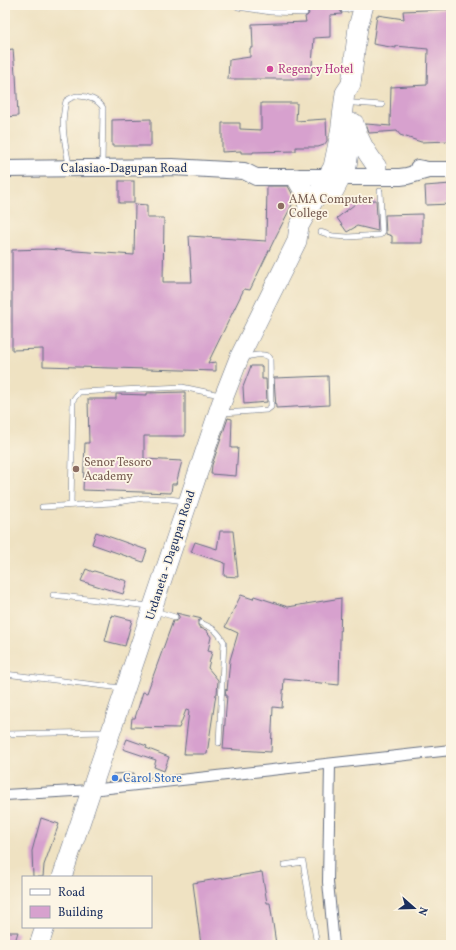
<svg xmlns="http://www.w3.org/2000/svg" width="456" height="950" viewBox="0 0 456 950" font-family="Vollkorn,serif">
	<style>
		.building { fill: #d7a1ce }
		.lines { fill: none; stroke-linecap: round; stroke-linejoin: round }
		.lane-casing { stroke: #656e81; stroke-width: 6 }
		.street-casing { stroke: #656e81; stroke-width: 12 }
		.primary-casing { stroke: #656e81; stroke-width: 18 }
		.highway-casing { stroke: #656e81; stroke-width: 20 }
		.lane { stroke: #fff; stroke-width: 5 }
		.street { stroke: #fff; stroke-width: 10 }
		.primary { stroke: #fff; stroke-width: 16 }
		.highway { stroke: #fff; stroke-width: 19 }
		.hotel-dot { fill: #d1479c; stroke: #fcf5e5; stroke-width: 1.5 }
		.education-dot { fill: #8d6e63; stroke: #fcf5e5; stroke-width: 1.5 }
		.shop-dot { fill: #3f7fe0; stroke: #fcf5e5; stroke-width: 1.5 }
		.labels { text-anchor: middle; stroke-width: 3.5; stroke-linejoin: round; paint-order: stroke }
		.hotel-label { font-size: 12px; fill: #b23c85; stroke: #fcf5e5; text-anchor: start }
		.street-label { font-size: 12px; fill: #1b2f5e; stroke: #fcf5e5 }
		.education-label { font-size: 12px; fill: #785e54; stroke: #fcf5e5; text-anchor: start }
		.shop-label { font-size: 12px; fill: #366cbe; stroke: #fcf5e5; text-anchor: start }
	</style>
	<rect width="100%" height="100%" fill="#fcf5e5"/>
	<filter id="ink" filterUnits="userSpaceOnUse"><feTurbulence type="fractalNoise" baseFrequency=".025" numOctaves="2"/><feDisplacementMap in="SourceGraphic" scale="8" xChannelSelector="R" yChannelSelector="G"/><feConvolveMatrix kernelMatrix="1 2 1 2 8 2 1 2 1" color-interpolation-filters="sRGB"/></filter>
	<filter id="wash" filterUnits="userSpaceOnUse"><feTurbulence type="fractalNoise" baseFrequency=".012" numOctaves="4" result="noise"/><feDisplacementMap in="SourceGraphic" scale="16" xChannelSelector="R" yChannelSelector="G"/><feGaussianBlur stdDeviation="0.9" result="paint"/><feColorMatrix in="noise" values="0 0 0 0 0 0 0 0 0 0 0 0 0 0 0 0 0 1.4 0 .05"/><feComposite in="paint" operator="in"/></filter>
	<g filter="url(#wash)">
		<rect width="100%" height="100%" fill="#efe2c2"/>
		<g id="blocks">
			<g class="building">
				<path d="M304,5H343L340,9L342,14L330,15V37L314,38L311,79H228L229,60L250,57V48H253L252,24L306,22L305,17L308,15L309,13L307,10L304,9Z"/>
				<path d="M451,9V141L421,142L400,135L397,131L369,133L366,124L391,126L390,124L391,87L427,85L428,49L396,46V48L373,44L377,15L404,19L403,11Z"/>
				<path d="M13,49L15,74H16L18,116L5,117V50Z"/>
				<path d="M261,103H297L296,121L326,119L327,141L324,145L318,147H296V151L253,152V153H241V151L222,152V123H240V129L261,130Z"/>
				<path d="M151,119V146H112V120Z"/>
				<rect x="119" y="181" width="15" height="22"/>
				<path d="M451,184V204L426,205L425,186Z"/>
				<path d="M267,186H288L295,199L276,236L250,290L244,289L208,363L216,362V371L43,366V349L12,350V250L46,249L134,255L135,204L147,205V218H164L163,282H192L189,236L266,241Z"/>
				<path d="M376,200L378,231L357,226L347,232L337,218L359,201Z"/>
				<path d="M422,214V243H392V236L386,234L385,215Z"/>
				<path d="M251,366H262V379H266L267,402L244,404L243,387Z"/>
				<path d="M328,376L329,405L276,408L274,378Z"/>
				<path d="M185,392V436H144V459L182,461L176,484H172L171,493L83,490L85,443H89L88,399H116V394L147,395V393Z"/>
				<path d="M228,418L232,419L231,448H238L236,476L211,474L212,465Z"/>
				<path d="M220,531H233L238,577L224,576L225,563L191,552L195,542L217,549Z"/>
				<path d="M96,532L147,550L143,562L92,544Z"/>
				<path d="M86,569L93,572L94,571L127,581L123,594L81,581Z"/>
				<path d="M241,595L253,599L254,596L288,607L341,598L339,685L284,679L282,708L273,707L271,752L223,749L227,695H225L226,689L227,691L230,660L238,633L225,627Z"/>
				<path d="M176,613L202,619L198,621V625L200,628L206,630L211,637L208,651L212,652L208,668L218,680L217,694H216L207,754H184L189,711L186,710L179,728L131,727L132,718H135L143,692L147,693L173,621H176L179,619V616Z"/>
				<path d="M112,615L132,620L125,646L105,641Z"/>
				<path d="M127,739L147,746L146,748L169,757L164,771L154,767L156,760L123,749Z"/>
				<path d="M134,773V779L113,781V774Z"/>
				<path d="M41,818L59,824L44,865L43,877H33L32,851Z"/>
				<path d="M262,872L267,903H270L276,944L201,945L193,883Z"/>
				<path d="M5,932H18L14,945H5Z"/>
			</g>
		</g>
	</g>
	<g filter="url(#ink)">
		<use href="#blocks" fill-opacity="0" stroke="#656e81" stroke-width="1"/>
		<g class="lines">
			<g class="lane-casing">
				<g id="lane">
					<path d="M238,7L271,12L305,13"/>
					<path d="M344,10L359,7"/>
					<path d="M354,103L382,105"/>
					<path d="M69,165C65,143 60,124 66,101C69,99 74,96 78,96C87,96 99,100 103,108L102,166"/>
					<path d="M321,232L333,236L348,237L380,235L382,233L380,191"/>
					<path d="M223,413L267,410L271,407L270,358C264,352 253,356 245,357"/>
					<path d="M71,505L73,400L79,392L182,387L220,395"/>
					<path d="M42,507L112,503L144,498L169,499L185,501"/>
					<path d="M53,595L149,606"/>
					<path d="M155,611L175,617"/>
					<path d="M201,623C213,628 217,630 224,642L219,743"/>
					<path d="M5,674L121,688"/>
					<path d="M5,734L106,732"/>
					<path d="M284,865L303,862L317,945"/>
				</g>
			</g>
			<g class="street-casing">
				<g id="street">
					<path d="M330,764L328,882L334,945"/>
					<path d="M5,795L91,790L451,750"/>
				</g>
			</g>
			<g class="primary-casing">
				<g id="primary">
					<path d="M418,168L428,170H451"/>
					<path d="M5,169L172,167L244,171L256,177H400L407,176L428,170"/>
				</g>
			</g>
			<g class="highway-casing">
				<g id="highway">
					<path d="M354,123C358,140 367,153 377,167"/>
					<path d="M296,178L306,195L308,208"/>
					<path d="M334,191L347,166L351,138"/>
					<path d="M62,877L221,404L239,358L297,241L299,226L333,167L340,133L345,93L351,84L358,27L364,5"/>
					<path d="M39,945L45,927"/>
				</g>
			</g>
			<use href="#lane" class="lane"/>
			<use href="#street" class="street"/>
			<use href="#primary" class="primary"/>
			<use href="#highway" class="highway"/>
		</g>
	</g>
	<circle class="hotel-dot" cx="270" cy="69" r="4"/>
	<g class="education-dot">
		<circle cx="281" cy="206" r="4"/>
		<circle cx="76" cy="469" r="4"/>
	</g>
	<circle class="shop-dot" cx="115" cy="778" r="4"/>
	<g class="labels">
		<g class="hotel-label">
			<text x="278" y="73">Regency Hotel</text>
		</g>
		<g class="street-label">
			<text x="124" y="172">Calasiao-Dagupan Road</text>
			<text transform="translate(170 555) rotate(-72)" y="4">Urdaneta - Dagupan Road</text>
		</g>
		<g class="education-label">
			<text x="289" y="203">AMA Computer<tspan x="289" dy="14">College</tspan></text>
			<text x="84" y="466">Senor Tesoro<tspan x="84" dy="14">Academy</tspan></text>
		</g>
		<g class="shop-label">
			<text x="123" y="782">Carol Store</text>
		</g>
	</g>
	<rect width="456" height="950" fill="none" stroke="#fcf5e5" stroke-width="20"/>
	<rect x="22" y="876" width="130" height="52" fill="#fcf5e5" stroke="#a2a6af"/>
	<rect x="30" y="889" width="20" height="6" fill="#ffffff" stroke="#a2a6af"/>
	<text x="58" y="896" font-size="12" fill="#1b2f5e">Road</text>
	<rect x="30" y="906" width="20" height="12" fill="#d7a1ce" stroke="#a2a6af"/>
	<text x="58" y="916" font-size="12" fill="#1b2f5e">Building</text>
	<g transform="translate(414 908) rotate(110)" stroke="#fcf5e5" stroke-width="3" paint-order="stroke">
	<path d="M0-3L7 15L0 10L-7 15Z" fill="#1b2f5e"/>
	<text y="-6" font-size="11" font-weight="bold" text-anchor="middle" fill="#1b2f5e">N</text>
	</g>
</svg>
